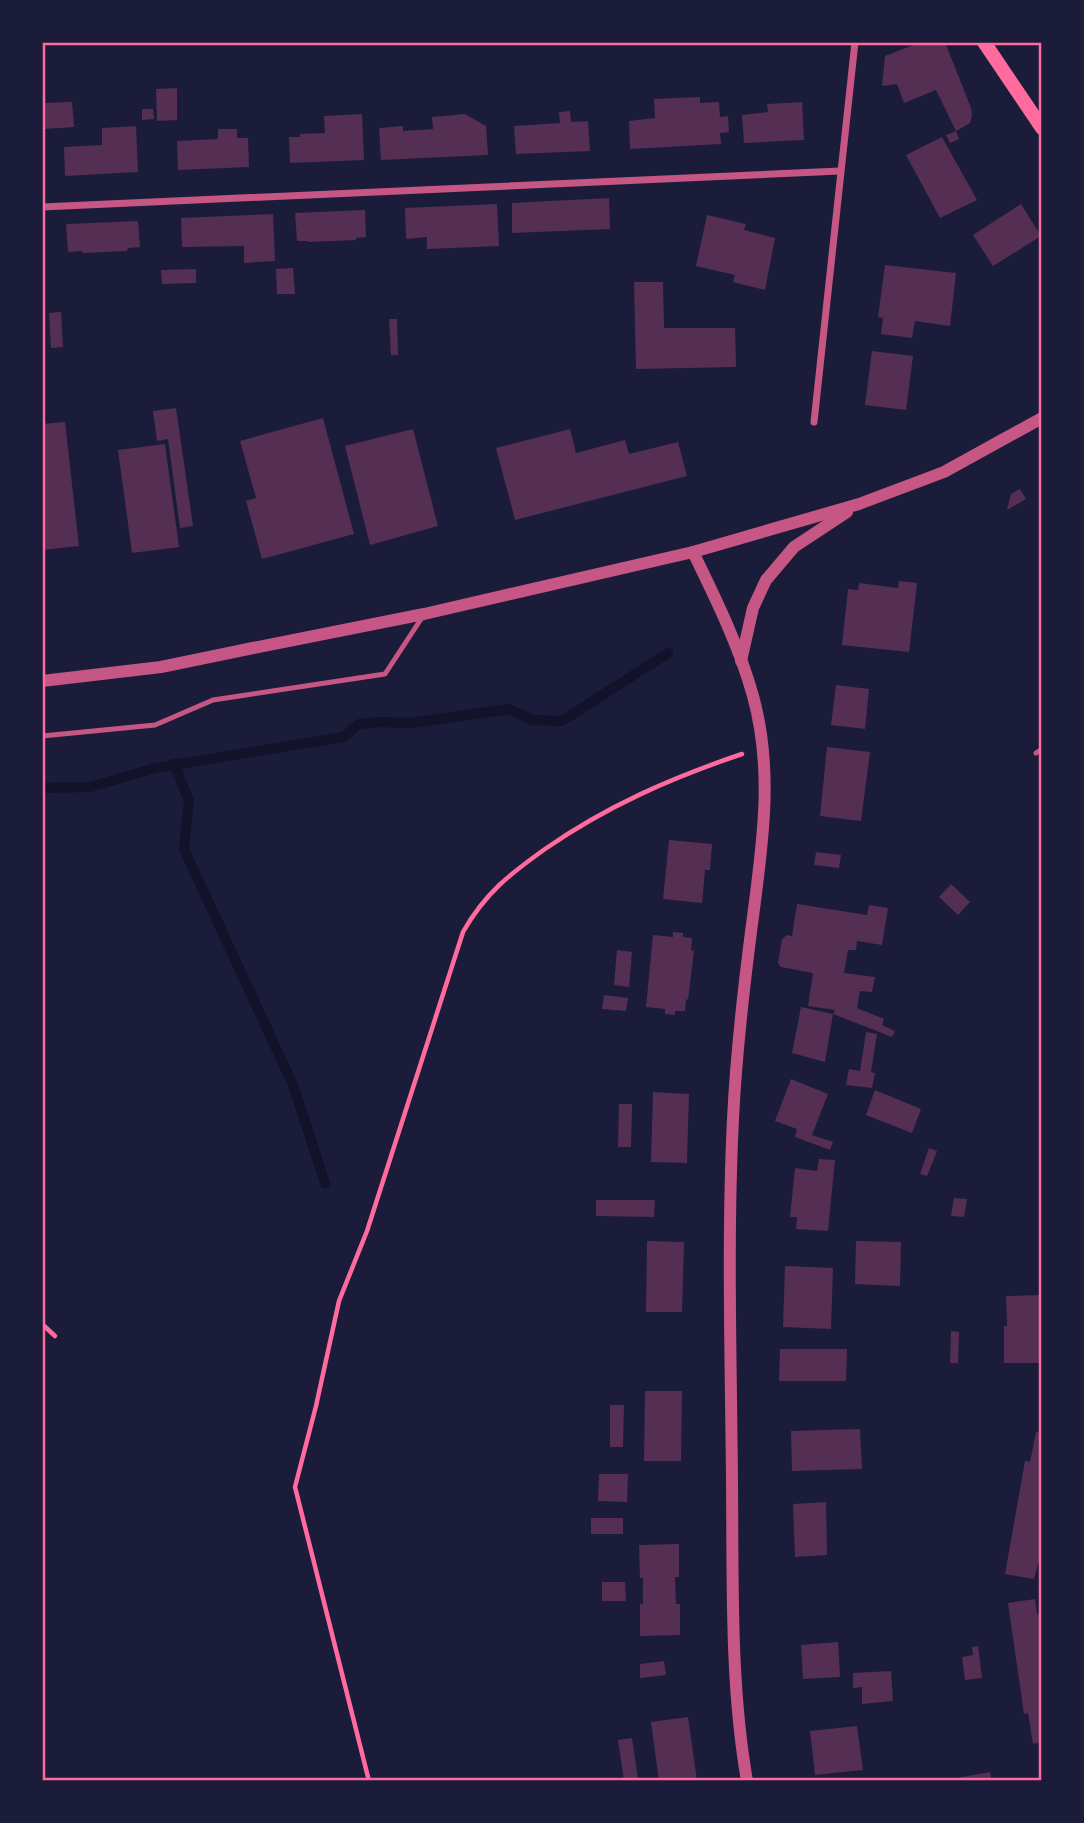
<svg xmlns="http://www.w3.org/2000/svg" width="1084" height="1823" viewBox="0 0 1084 1823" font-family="Lato,sans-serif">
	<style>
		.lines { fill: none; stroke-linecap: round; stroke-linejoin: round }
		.stream { stroke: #12122b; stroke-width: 10 }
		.building { fill: #542f53 }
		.path { stroke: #ff6b9d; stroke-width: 4.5 }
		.service { stroke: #c65784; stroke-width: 5 }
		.minor { stroke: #c65784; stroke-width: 7 }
		.tertiary { stroke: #c65784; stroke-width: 12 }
		.secondary { stroke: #ff6b9d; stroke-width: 14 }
		.neatline { fill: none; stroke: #ff6b9d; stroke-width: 2.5 }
	</style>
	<rect width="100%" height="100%" fill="#1b1b3a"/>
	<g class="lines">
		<g class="stream">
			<path d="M174,764L189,801L184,849L293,1085L325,1183"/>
			<path d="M42,788L90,787L155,768L344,737L359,724L379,722L411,723L509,709L532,720L562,721L668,653"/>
		</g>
	</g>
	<g class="building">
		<path d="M921,42H945L971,108L972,115L970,123L956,131L936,90L904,103L897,84L882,86L885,56Z"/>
		<path d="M177,88V120L157,121L156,89Z"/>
		<path d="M700,97V103L719,102L720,117L728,116L729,132L720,133L721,144L630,149L629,121L655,118L654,99Z"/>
		<path d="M72,102L74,127L44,129L42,103Z"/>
		<path d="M802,102L804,140L744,143L742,115L768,112L767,104Z"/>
		<path d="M142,109H153L154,119L142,120Z"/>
		<path d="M570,111L571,122L588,121L590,151L516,154L514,126L560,123L559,112Z"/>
		<path d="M362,114L364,160L290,163L289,137H300V134L325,133L324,116Z"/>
		<path d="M465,114L486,126L488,155L381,160L379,128L403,126V131L433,129L432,117Z"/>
		<path d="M136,126L138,172L65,176L64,147L102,145V128Z"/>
		<path d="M218,129H237V138H248L249,167L178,170L177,141L218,139Z"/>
		<path d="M956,131L959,139L950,143L946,135Z"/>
		<path d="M942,137L977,200L940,218L906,155Z"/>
		<path d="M609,198L610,229L512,233V203Z"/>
		<path d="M497,204L499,246L427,249V237L406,239L405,208Z"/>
		<path d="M1021,204L1041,236L993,266L973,235Z"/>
		<path d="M365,210L366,237L356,238V240L308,242V241H297L295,213Z"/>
		<path d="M273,214L275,261L244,263V246L182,247L181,218Z"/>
		<path d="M707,215L746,224L744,230L775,238L765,290L733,282L735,275L696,266Z"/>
		<path d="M138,221L140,247L128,248L127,251L82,253V251L68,252L66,224Z"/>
		<path d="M885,265L956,273L950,326L915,321L912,338L881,334L883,318L878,317Z"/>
		<path d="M293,268L295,294H277L276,269Z"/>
		<path d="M196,269V283L162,284L161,270Z"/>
		<path d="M634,282H663L664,328H735L736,367L636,369Z"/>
		<path d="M61,312L63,347L51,348L49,313Z"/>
		<path d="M389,319H397L398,355H391Z"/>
		<path d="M872,351L913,356L906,410L865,405Z"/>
		<path d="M176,408L193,526L180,528L168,439L157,441L153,411Z"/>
		<path d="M323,418L354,534L262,559L246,501L256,498L240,441Z"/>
		<path d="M65,422L79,546L42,550V424Z"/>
		<path d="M413,429L438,526L370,545L345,446Z"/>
		<path d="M570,429L576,453L625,440L629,454L678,442L687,476L515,520L496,448Z"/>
		<path d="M165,444L179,547L132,553L118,450Z"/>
		<path d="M1020,489L1026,499L1007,510L1011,494Z"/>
		<path d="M899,581L917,583L909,652L842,645L848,589L858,590L859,583L898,588Z"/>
		<path d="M836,685L869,689L865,729L831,725Z"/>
		<path d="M827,747L870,752L861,821L820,816Z"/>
		<path d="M669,840L712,844L710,870H705L702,903L663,899Z"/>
		<path d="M816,852L841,855L839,868L814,865Z"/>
		<path d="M951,884L970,902L958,915L939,897Z"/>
		<path d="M797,904L867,915L869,905L888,908L882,945L857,941L856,950H848L844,973L875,977L872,992L860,991L857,1008L884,1019L882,1025L895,1031L892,1037L833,1014L825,1062L792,1053L801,1007L833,1014L835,1010L808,1006L813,973L781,967L778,963L782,939L787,935L792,936Z"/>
		<path d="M673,932L683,933V937L692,938L691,950L694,951L688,1000L686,999L685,1011H675V1015L665,1014V1009L646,1007L653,935L673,937Z"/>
		<path d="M617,950L632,952L629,987L614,985Z"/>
		<path d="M604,995L628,998L626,1011L602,1009Z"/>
		<path d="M866,1032L877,1034L871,1072L875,1073L872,1088L846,1085L849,1069L860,1071Z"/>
		<path d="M791,1079L828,1094L812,1135L833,1142L830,1150L795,1137L797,1129L775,1121Z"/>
		<path d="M875,1090L921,1109L912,1133L866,1115Z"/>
		<path d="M653,1092L689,1094L687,1163L651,1162Z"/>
		<path d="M619,1104H632L631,1147H618Z"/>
		<path d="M929,1148L937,1151L927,1176L920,1174Z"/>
		<path d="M819,1159L835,1160L828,1231L796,1229L797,1217H790L795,1168L817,1171Z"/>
		<path d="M954,1198L967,1199L964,1217L951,1216Z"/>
		<path d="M596,1200H655L654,1217L596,1216Z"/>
		<path d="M647,1241L684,1242L682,1312H646Z"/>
		<path d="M856,1241L901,1242L900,1286L855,1284Z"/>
		<path d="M785,1266L833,1268L831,1329L783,1327Z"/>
		<path d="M1042,1295V1363H1004V1326H1007L1006,1296Z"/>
		<path d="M951,1331L959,1332L958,1363H950Z"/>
		<path d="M780,1349H847L846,1381H779Z"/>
		<path d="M645,1391H682L681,1461H644Z"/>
		<path d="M610,1405H624L623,1447H610Z"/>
		<path d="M860,1429L862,1469L792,1471L791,1431Z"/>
		<path d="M1036,1432L1042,1433V1564L1038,1563L1034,1579L1005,1574L1025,1461L1030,1462Z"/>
		<path d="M599,1474H628L627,1502L598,1501Z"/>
		<path d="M826,1502L827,1555L795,1557L793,1504Z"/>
		<rect x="591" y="1518" width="32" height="16"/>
		<path d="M679,1544V1577H675L676,1604H680V1635L640,1636V1604H643V1578H640L639,1545Z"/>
		<path d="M602,1582H625L626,1601H602Z"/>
		<path d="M1035,1599L1037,1614L1042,1613V1742L1033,1744L1028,1713L1024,1714L1008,1603Z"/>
		<path d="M838,1642L840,1677L803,1679L801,1645Z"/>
		<path d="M978,1646L982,1678L965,1680L962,1657L973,1655L972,1647Z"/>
		<path d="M664,1661L666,1675L640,1678V1664Z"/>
		<path d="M891,1671L893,1701L862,1704V1687L853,1688V1673Z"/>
		<path d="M688,1717L697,1781H659L651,1722Z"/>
		<path d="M857,1726L863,1770L815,1775L810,1731Z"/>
		<path d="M632,1738L638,1780L624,1781L618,1740Z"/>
		<path d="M990,1772L992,1781H945V1780Z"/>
	</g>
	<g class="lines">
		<g class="path">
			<path d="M42,1324L55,1336"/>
			<path d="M369,1781L295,1487L316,1406L339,1301L367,1231L463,932C485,893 510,874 545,849C607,806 671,778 742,754"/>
		</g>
		<g class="service">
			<path d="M42,736L155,725L213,700L385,674L423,616"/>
			<path d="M1036,753L1042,749"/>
		</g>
		<g class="minor">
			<path d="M42,207L840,171"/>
			<path d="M814,422L855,42"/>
		</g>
		<g class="tertiary">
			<path d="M693,552C715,597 740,648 753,696C775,775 761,853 751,932C743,994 736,1056 733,1119C727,1239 731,1361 732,1481C733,1581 730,1683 747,1781"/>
			<path d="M741,661L753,608L766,580L794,547L847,512"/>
			<path d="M42,681L161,667L253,648L424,614L693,552L859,504L944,472L1042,418"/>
		</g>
		<path class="secondary" d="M984,42L1042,128"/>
	</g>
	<rect width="1084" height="1823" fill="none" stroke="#1b1b3a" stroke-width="88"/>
	<rect x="44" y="44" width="996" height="1735" class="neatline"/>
</svg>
